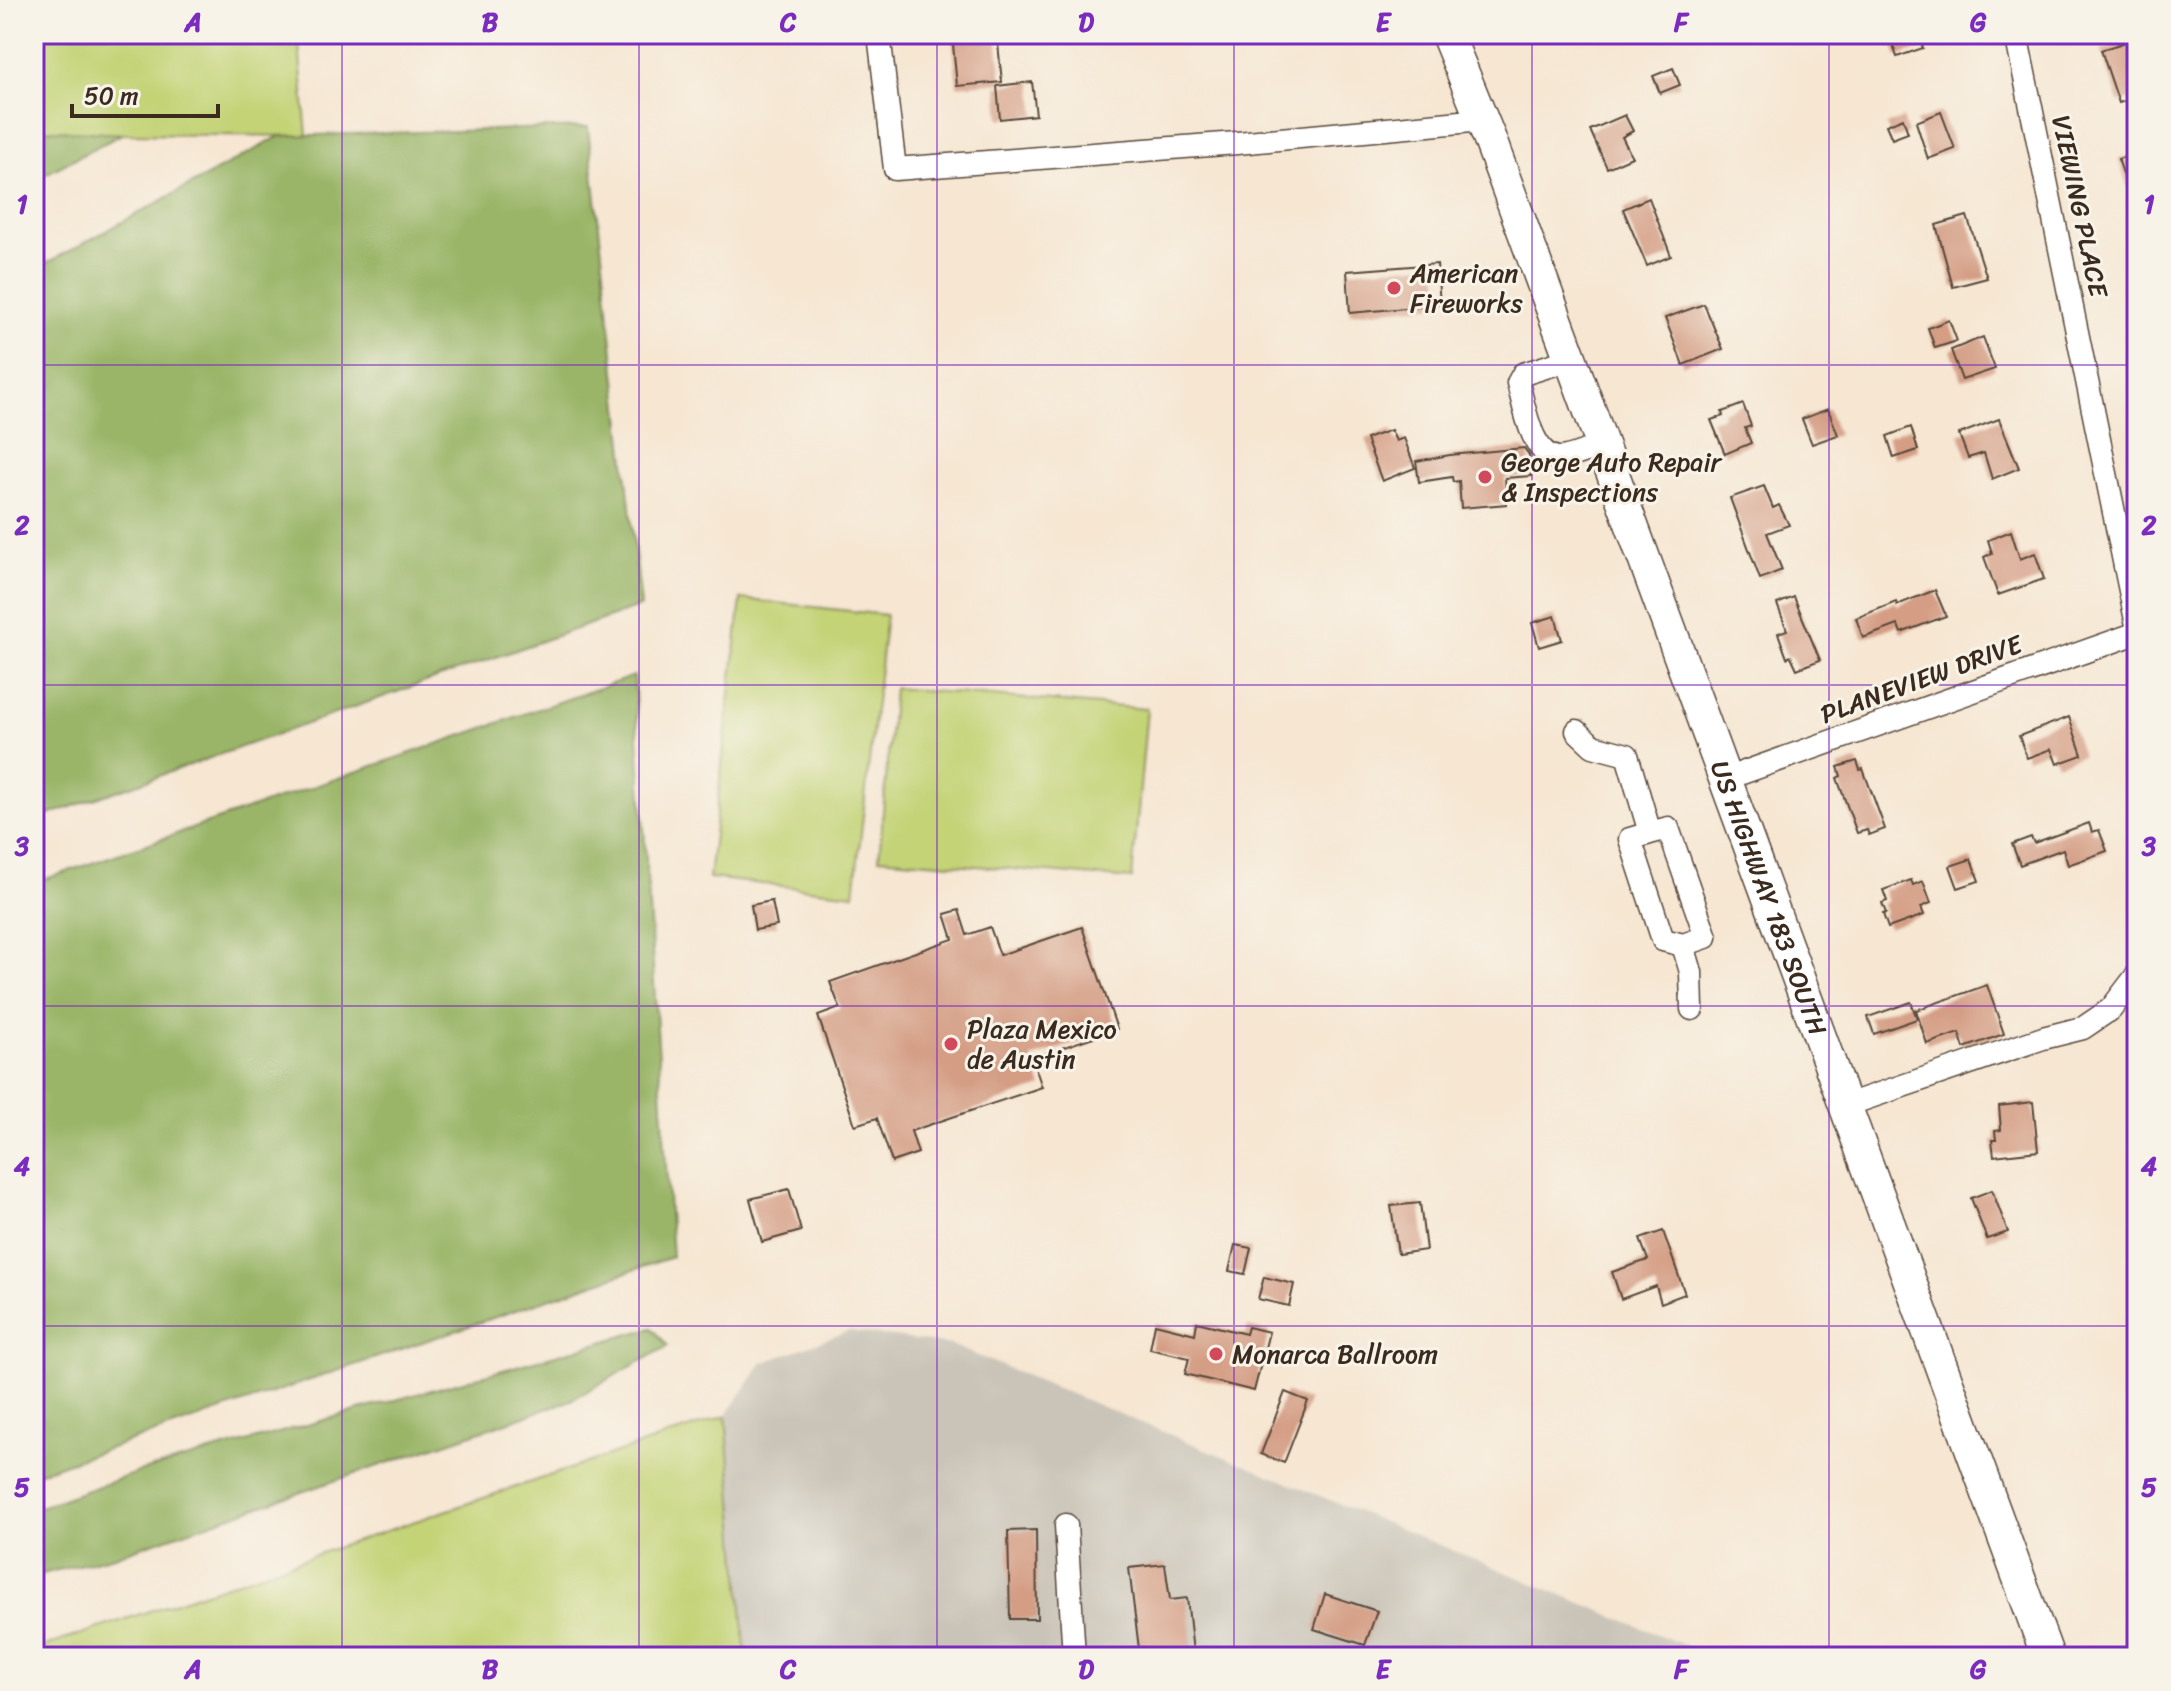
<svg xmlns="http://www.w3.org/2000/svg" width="2171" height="1691" viewBox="0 0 2171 1691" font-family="Sriracha,sans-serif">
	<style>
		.industrial { fill: #c9c3b8 }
		.green { fill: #c3d376; stroke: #7f7e4a; stroke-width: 2 }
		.forest { fill: #9ab567; stroke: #6a7042; stroke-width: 2 }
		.building { fill: #d49d84 }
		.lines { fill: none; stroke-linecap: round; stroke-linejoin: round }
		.minor-casing { stroke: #574639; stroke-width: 25 }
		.highway-casing { stroke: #574639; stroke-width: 35 }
		.minor { stroke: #fff; stroke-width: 22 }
		.highway { stroke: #fff; stroke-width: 32 }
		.grid { fill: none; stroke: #7b2cbf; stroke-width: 2; stroke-opacity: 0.55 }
		.poi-dot { fill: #d1495b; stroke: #f7f3e8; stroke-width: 3 }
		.labels { text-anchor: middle; stroke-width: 6; stroke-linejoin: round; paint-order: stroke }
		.street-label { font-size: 26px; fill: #3b2a1e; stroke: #f7f3e8 }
		.poi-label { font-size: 26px; fill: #3b2a1e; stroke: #f7f3e8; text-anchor: start }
		.neatline { fill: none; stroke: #7b2cbf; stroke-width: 3 }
		.grid-label { font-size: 26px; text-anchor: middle; font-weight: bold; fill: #7b2cbf }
	</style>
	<rect width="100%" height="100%" fill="#f7f3e8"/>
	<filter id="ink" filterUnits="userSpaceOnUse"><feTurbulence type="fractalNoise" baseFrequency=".0125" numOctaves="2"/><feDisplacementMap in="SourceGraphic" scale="16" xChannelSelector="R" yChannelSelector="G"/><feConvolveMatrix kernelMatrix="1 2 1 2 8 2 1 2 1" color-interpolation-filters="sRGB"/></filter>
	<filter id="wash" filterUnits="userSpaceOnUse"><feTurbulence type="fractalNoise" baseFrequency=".006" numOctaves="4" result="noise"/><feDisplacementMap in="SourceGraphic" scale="32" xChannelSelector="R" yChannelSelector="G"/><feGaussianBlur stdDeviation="1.8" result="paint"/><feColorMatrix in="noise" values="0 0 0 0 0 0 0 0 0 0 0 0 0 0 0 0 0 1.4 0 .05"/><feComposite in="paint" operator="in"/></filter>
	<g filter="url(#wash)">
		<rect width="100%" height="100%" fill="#f6e6d2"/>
		<path class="industrial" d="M849,1331L951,1345L1713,1657H746L726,1416L762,1363Z"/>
		<g class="green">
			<path d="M34,34H298L307,136L122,134L34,129Z"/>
			<path d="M741,599L886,615L854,894L709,878Z"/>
			<path d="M894,688L1147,709L1132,879L879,858Z"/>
			<path d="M726,1416L746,1657H34V1650Z"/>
		</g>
		<g class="forest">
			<path d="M588,127L641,606L34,820V270L280,136Z"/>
			<path d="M34,129L122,134L34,180Z"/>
			<path d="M634,676L672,1257L34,1474V883Z"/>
			<path d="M652,1328L668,1346L569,1401L114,1556L34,1576V1509L139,1472Z"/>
		</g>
		<g id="blocks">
			<g class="building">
				<path d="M952,34H997L1002,82L957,86Z"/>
				<path d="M1889,34H1918L1923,48L1897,57Z"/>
				<path d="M2132,40L2137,56L2132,60L2137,75V97L2119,103L2101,50Z"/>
				<path d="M1673,68L1680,85L1660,93L1653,76Z"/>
				<path d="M1032,82L1036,115L1000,119L997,86Z"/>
				<path d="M1941,112L1955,149L1928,159L1916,122Z"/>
				<path d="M1625,115L1633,131L1622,137L1632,157L1607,168L1590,130Z"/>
				<path d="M1903,118L1908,133L1892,139L1886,125Z"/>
				<path d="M2137,153V205H2134L2118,159Z"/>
				<path d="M1649,198L1671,256L1647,266L1623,209Z"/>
				<path d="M1967,216L1987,278L1953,287L1936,225Z"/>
				<path d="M1437,264L1440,305L1350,313L1347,271Z"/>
				<path d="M1704,304L1723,349L1683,365L1665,318Z"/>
				<path d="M1949,320L1957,341L1935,348L1928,328Z"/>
				<path d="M1983,337L1995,369L1962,380L1951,350Z"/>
				<path d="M1743,404L1751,426L1745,428L1751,443L1725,454L1711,420L1723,416L1722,412Z"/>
				<path d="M1828,409L1838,435L1812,444L1802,419Z"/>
				<path d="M1999,419L2019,468L1992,479L1984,453L1968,458L1959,434Z"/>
				<path d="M1911,427L1918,450L1894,458L1887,436Z"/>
				<path d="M1391,430L1396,441L1404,438L1415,468L1382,481L1366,439Z"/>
				<path d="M1524,448L1529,455L1531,476L1505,478L1507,504L1461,508L1459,481L1453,482L1452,477L1419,482L1416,461L1450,455Z"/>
				<path d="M1764,486L1773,508L1779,505L1789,525L1767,533L1782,570L1760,579L1730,498Z"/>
				<path d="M2011,531L2020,559L2035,553L2044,579L1998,595L1984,557L1992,553L1988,540Z"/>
				<path d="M1935,590L1946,616L1901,633L1898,625L1863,638L1856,618L1896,602L1897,605Z"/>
				<path d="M1794,597L1820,660L1797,669L1791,656L1787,658L1778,633L1787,630L1777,604Z"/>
				<path d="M1555,616L1562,640L1539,647L1532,623Z"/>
				<path d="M2069,717L2082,755L2057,764L2051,749L2027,758L2019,736Z"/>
				<path d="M1857,761L1860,770L1863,769L1885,829L1869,835L1867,830L1857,833L1837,778L1841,776L1838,767Z"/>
				<path d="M2089,823L2092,832L2099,830L2107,851L2068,865L2063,849L2020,865L2012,844L2031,837L2034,843Z"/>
				<path d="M1971,859L1979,881L1958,888L1950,866Z"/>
				<path d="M1911,880L1913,885L1923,881L1931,903L1921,907L1924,915L1888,928L1883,914L1886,913L1882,903L1887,901L1883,890Z"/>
				<path d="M772,901L777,926L755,930L751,905Z"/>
				<path d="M959,910L967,935L990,927L1000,955L1082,927L1117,1029L1032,1058L1042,1087L911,1131L918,1153L892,1162L877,1118L855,1125L818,1016L840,1008L830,982L953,939L945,914Z"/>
				<path d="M1987,985L2004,1034L1964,1048L1959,1033L1927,1044L1916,1010Z"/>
				<path d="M1911,1002L1917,1019L1874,1034L1868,1017Z"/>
				<path d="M2033,1102L2038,1151L1994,1156L1992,1140H1996L1995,1131L2001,1130L1999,1106Z"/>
				<path d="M789,1189L801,1231L762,1242L750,1199Z"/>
				<path d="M1992,1190L2008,1232L1987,1239L1971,1198Z"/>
				<path d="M1420,1203L1426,1250L1398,1254L1391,1206Z"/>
				<path d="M1663,1231L1685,1294L1661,1303L1656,1286L1621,1299L1612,1272L1648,1260L1640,1239Z"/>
				<path d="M1235,1245L1251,1248L1245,1274L1229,1271Z"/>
				<path d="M1264,1277L1294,1284L1289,1306L1258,1299Z"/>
				<path d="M1197,1322L1246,1334L1248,1327L1269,1332L1254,1391L1185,1374L1189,1358L1150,1349L1155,1324L1195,1334Z"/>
				<path d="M1285,1392L1308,1401L1284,1463L1261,1454Z"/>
				<path d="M1036,1530L1037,1619H1010L1008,1531Z"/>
				<path d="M1165,1564L1170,1600L1187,1598L1193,1652L1140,1657L1129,1568Z"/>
				<path d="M1325,1594L1377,1611L1365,1645L1314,1629Z"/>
			</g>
		</g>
	</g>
	<g filter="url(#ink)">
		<use href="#blocks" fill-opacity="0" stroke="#574639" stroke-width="2"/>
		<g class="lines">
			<g class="minor-casing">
				<g id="minor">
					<path d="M879,34L895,169L1237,143L1482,120"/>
					<path d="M2016,34L2137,625"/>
					<path d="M1571,359L1523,374L1518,383C1524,404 1531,457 1559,458C1572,458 1589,449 1602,445"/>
					<path d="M1577,731L1593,746L1627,755L1650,833L1668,828L1706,937L1683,945L1663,940L1630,839L1650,833"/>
					<path d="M1725,779L2137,633"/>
					<path d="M1683,945L1691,972L1692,1009"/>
					<path d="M1844,1106L2043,1038L2083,1028L2111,1009L2137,975"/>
					<path d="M1066,1525L1074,1657"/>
				</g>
			</g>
			<g class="highway-casing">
				<g id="highway">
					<path id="s1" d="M1447,34L1489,137L2048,1657"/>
				</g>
			</g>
			<use href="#minor" class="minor"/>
			<use href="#highway" class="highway"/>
		</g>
	</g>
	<path class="grid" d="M342,34V1657M639,34V1657M937,34V1657M1234,34V1657M1532,34V1657M1829,34V1657M34,365H2137M34,685H2137M34,1006H2137M34,1326H2137"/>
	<g class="poi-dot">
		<circle cx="1394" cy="288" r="8"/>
		<circle cx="1485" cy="477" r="8"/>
		<circle cx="951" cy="1044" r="8"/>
		<circle cx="1216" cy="1354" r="8"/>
	</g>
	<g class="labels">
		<g class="street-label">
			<text transform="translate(2080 206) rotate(78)" y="9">VIEWING PLACE</text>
			<text transform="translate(1921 679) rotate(-20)" y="9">PLANEVIEW DRIVE</text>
			<text dy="9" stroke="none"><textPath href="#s1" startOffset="922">US HIGHWAY 183 SOUTH</textPath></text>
		</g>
		<g class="poi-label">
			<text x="1410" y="282">American<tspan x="1410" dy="30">Fireworks</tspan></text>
			<text x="1501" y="471">George Auto Repair<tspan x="1501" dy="30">&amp; Inspections</tspan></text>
			<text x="967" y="1038">Plaza Mexico<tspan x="967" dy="30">de Austin</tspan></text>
			<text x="1232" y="1363">Monarca Ballroom</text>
		</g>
	</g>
	<rect width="2171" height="1691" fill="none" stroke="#f7f3e8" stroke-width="88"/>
	<path d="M72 104v12h146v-12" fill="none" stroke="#3b2a1e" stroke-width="4"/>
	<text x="84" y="104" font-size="24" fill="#3b2a1e" stroke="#f7f3e8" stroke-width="6" paint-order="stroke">50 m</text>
	<rect x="44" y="44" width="2083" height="1603" class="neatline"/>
	<g class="grid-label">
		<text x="193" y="31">A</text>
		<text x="490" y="31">B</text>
		<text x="788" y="31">C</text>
		<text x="1086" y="31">D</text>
		<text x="1383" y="31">E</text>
		<text x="1681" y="31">F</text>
		<text x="1978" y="31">G</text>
		<text x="22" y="213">1</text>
		<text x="2149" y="213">1</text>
		<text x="22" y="534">2</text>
		<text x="2149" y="534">2</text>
		<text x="22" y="855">3</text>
		<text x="2149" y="855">3</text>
		<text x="22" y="1175">4</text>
		<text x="2149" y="1175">4</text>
		<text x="22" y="1496">5</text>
		<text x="2149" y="1496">5</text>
		<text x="193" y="1678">A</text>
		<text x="490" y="1678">B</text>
		<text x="788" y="1678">C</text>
		<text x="1086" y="1678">D</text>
		<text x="1383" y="1678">E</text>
		<text x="1681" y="1678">F</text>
		<text x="1978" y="1678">G</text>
	</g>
</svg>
